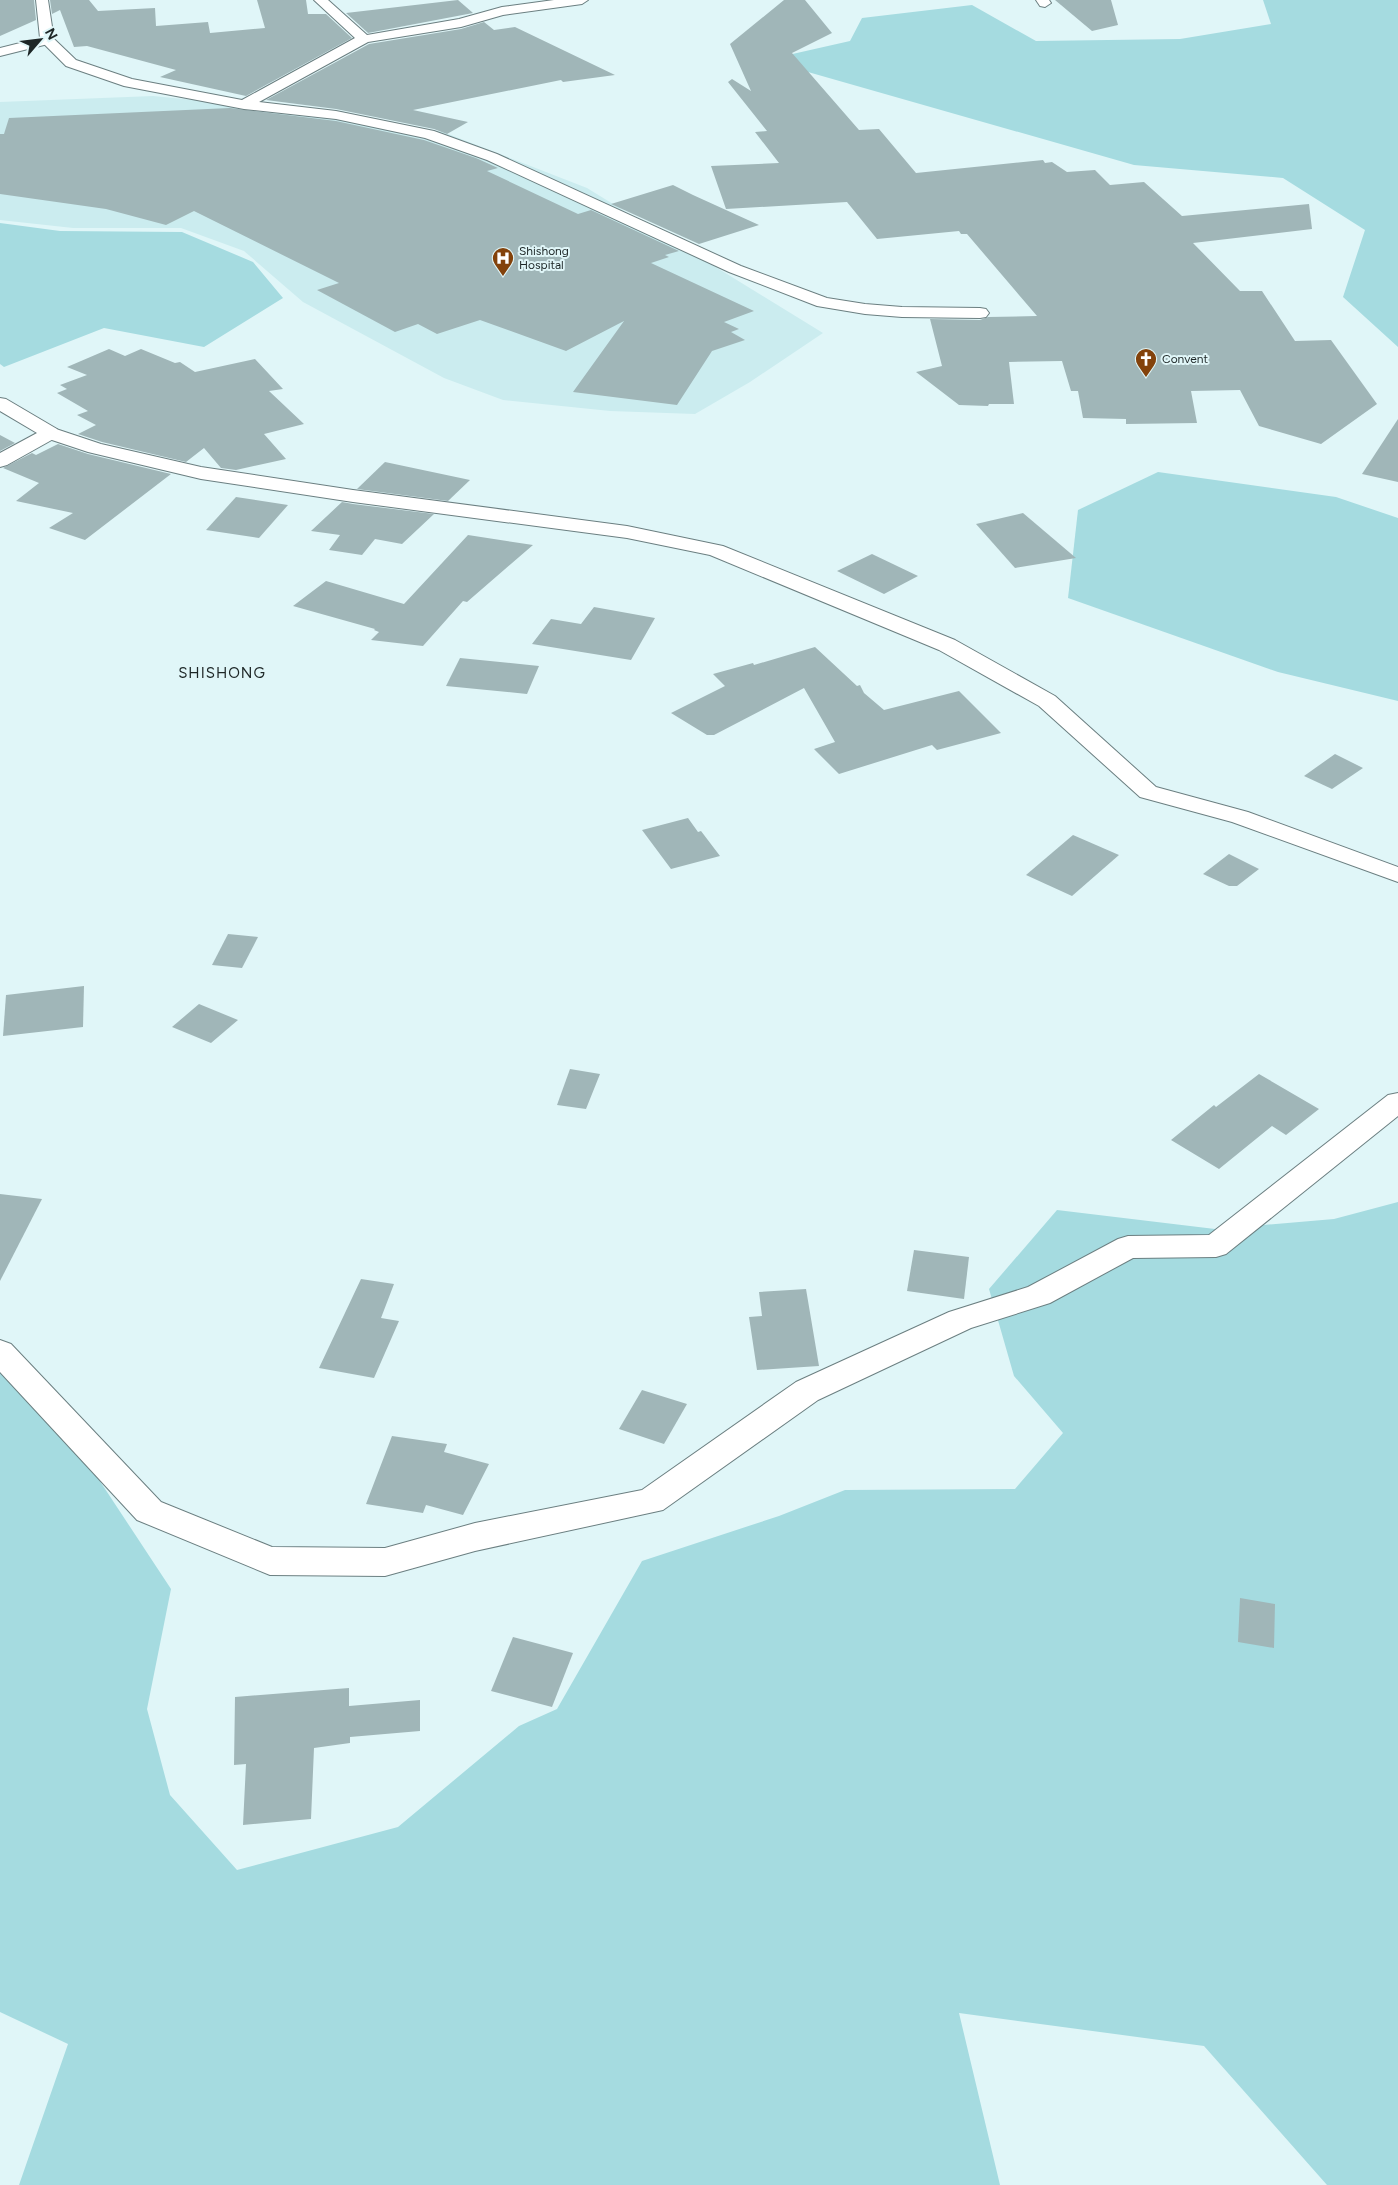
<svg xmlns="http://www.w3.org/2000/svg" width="1398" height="2185" viewBox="0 0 1398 2185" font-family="Figtree,sans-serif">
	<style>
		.built { fill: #cbecef }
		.green { fill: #a5dbe0 }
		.building { fill: #a0b6b8 }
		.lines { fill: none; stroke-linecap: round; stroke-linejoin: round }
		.minor-casing { stroke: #6b7f81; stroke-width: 2 }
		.tertiary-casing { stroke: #6b7f81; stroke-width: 2 }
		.minor { fill: #fff; fill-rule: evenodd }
		.tertiary { fill: #fff; fill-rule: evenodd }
		.labels { text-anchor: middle; stroke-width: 4; stroke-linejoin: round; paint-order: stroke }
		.far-poi-label { font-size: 12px; fill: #1d2626; stroke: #e0f6f8; text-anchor: start }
		.far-quarter-label { font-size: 15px; letter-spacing: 1px; fill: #1d2626; stroke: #e0f6f8 }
	</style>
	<rect width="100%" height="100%" fill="#e0f6f8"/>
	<path class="built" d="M153,96L327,113L443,132L587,188L823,333L750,382L695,414L610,411L503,400L444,378L303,302L244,251L181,228H73L0,220V102Z"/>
	<g class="green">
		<path d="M1263,0H1398V347L1343,297L1365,230L1283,178L1134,165L766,60L850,41L862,18L972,5L1036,41L1180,39L1271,24Z"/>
		<path d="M0,223L60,231L182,232L253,262L283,298L204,347L104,328L4,367L0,364Z"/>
		<path d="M1158,472L1336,497L1398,518V701L1278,672L1068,598L1078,510Z"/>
		<path d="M1398,1202V2185H1327L1204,2046L959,2013L1000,2185H19L68,2044L0,2012V1360L84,1457L171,1589L147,1709L170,1795L237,1870L398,1827L519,1726L557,1709L642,1561L779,1516L845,1490L1015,1489L1063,1433L1014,1376L989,1289L1057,1210L1215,1229L1334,1219Z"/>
	</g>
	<g class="building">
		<path d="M0,0H34L36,20L0,36Z"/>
		<path d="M50,0H89L98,11L155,8L156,26L208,22L210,33L265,28L257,0H306L308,14H326L352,38L246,96L160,77L176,70L87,46L74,47L60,10L52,14Z"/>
		<path d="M458,0L473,13L368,33L346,13Z"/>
		<path d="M784,0H805L832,33L792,53L859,130L879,129L916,173L1043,160L1045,163L1052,162L1067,172L1095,170L1110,185L1144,182L1182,216L1309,204L1312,229L1193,243L1240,291H1262L1295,341L1331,340L1377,404L1321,444L1259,426L1240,390L1191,391L1197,423L1126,424V419L1083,418L1078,391H1071L1062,361L1009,362L1014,404H989L988,406L959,405L916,372L942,366L930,319L980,320L988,317L1037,316L967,234H961L959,231L877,239L847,202L726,209L711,166L779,163L755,132L767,131L728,82L732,79L751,91L730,44Z"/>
		<path d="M1055,0H1111L1118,25L1092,31Z"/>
		<path d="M484,22L494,30L515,27L615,75L563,82L561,80L413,110L468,122L447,134L434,129L336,109L266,100L369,44L461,29Z"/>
		<path d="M230,108L336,121L424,140L476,158L498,168L487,171L578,214L591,210L679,251L665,255L669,257L651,263L754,311L724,322L739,329L731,332L745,340L712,351L677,405L573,392L624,321L566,351L480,320L437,334L418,324L395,332L317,290L339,283L194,211L166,225L106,209L0,194V134H4L9,118Z"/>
		<path d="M673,185L693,195L759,225L699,244L611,204Z"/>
		<path d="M109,349L125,356L141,349L175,363L180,362L195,372L255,359L283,389L269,391L304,424L264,434L286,459L236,470L221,468L204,448L186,462L102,442L78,434L96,425L77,415L88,411L57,393L67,389L60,385L87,375L67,367Z"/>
		<path d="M1398,419V482L1362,474Z"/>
		<path d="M0,435L15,443L0,451Z"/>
		<path d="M58,444L88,454L171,474L85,540L49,528L73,513L16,501L39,483L3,468L32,453L36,455Z"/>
		<path d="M385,462L470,480L448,501L357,489Z"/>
		<path d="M236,497L288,505L259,538L206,530Z"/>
		<path d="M342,502L353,504L434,514L402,544L375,539L362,555L329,550L340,535L311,531Z"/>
		<path d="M1023,513L1076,558L1015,568L976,524Z"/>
		<path d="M468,535L533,545L467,602L463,601L423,646L371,640L379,632L374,630L375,629L293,606L326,581L404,604Z"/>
		<path d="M872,554L918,576L884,594L837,571Z"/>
		<path d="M594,607L655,618L631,660L532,644L551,619L581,624Z"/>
		<path d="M815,647L857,686L860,685L864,693L884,710L959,691L1001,733L937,750L932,745L839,774L814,749L835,742L804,688L714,735H707L671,713L725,686L713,674L753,663L754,665Z"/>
		<path d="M460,658L539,666L527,694L446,686Z"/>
		<path d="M1335,754L1363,768L1332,789L1304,776Z"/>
		<path d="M688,818L698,832L701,831L720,856L671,869L642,830Z"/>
		<path d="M1073,835L1119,855L1072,896L1026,875Z"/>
		<path d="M1229,854L1259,869L1237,886H1229L1203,874Z"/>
		<path d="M228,934L258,937L242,968L212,965Z"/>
		<path d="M84,986L83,1027L3,1036L6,995Z"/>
		<path d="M199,1004L238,1020L211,1043L172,1027Z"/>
		<path d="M570,1069L600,1074L586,1109L557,1105Z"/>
		<path d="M1259,1074L1319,1109L1286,1135L1272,1126L1219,1169L1171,1140L1214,1105L1216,1107Z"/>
		<path d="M0,1194L42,1199L0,1281Z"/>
		<path d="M914,1250L969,1257L964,1299L907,1291Z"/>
		<path d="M361,1279L394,1284L381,1318L399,1321L374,1378L319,1368Z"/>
		<path d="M806,1289L819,1366L757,1370L749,1317L762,1316L759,1292Z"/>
		<path d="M642,1390L687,1404L664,1444L619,1429Z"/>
		<path d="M392,1436L447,1444L444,1452L489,1464L463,1515L426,1505L423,1513L366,1504Z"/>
		<path d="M1240,1598L1275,1604L1274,1648L1238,1642Z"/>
		<path d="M513,1637L573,1653L552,1707L491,1691Z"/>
		<path d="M349,1688V1706L420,1700V1731L350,1737V1743L314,1748L311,1819L243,1825L246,1764L234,1765L235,1697Z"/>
	</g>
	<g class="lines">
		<g class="minor-casing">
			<g id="minor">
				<path d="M314,0H328L367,35L459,19L502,7L554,0H588L582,4L503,15L461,27L368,42L259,102L336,111L434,131L497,154L741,266L827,298L865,304L902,307L980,308L986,309L989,313L986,317L980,318L902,317L865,314L817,306L729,272L487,160L425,138L336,119L244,109L124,86L66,66L40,40L47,36L52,37L76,60L132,79L242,100L355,38Z"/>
				<path d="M1036,0H1049L1051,3L1045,7L1040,6Z"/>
				<path d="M50,427L101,444L201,467L353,490L627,526L723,546L955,640L1055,696L1156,787L1248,812L1398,867V882L1232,822L1140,797L1039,706L939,650L710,555L627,538L353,502L201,479L88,452L43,437L41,433L43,429Z"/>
				<path d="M1398,1093V1116L1226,1254L1216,1257L1133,1258L1050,1303L971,1328L818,1400L663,1510L475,1551L385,1576L270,1575L137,1520L0,1372V1340L11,1344L161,1502L272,1547L385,1548L475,1523L642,1490L796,1382L949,1312L1028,1287L1118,1239L1128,1236L1209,1235L1388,1095Z"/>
			</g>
		</g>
		<g class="tertiary-casing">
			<g id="tertiary">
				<path d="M36,0H48L54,40L52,43L0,56V48L40,38Z"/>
				<path d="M0,398L6,399L57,429L59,433L57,437L7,465L0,467V453L37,433L0,411Z"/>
			</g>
		</g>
		<use href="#minor" class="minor"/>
		<use href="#tertiary" class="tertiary"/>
	</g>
	<defs>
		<g id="hospital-pin" transform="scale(1.125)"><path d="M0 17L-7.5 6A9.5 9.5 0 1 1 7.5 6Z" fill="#83420b" stroke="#e0f6f8"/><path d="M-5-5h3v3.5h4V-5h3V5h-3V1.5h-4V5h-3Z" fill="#fff"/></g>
		<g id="church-pin" transform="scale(1.125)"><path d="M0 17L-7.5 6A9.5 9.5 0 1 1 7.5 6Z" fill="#83420b" stroke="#e0f6f8"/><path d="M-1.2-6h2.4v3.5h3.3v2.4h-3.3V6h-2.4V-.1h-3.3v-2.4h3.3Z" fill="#fff"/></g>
	</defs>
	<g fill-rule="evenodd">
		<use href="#hospital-pin" x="503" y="258"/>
		<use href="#church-pin" x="1146" y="359"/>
	</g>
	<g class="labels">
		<g class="far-poi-label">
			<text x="519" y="255">Shishong<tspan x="519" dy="14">Hospital</tspan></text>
			<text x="1162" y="363">Convent</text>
		</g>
		<g class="far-quarter-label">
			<text x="222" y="678">SHISHONG</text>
		</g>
	</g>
	<g transform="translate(40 40) rotate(62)" stroke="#e0f6f8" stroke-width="4" paint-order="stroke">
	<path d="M0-4L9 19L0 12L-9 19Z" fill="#1d2626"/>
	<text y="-8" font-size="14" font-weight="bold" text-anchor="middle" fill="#1d2626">N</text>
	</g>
</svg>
